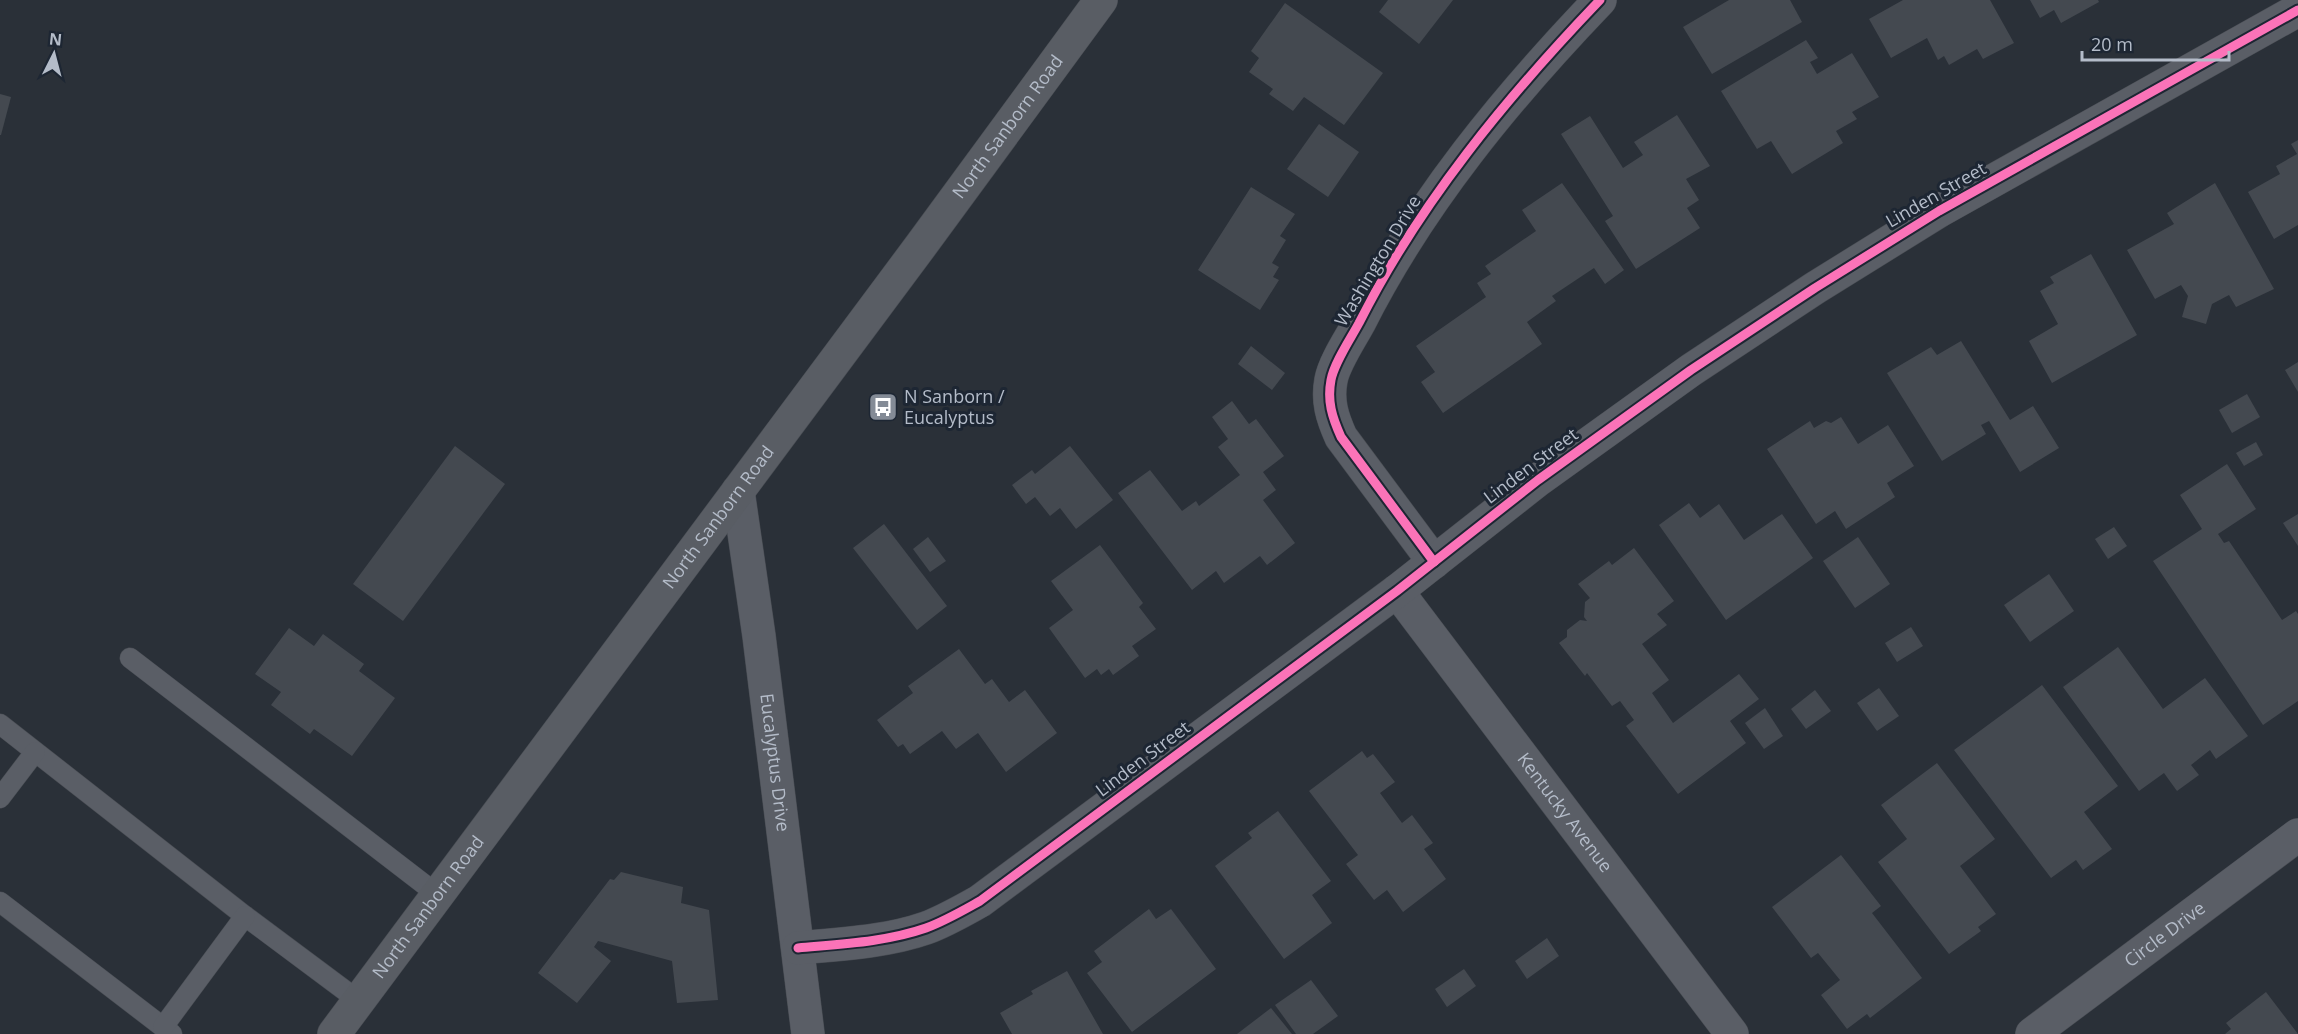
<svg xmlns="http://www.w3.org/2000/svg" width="2298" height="1034" viewBox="0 0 2298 1034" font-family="'Open Sans',sans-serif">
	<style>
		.building { fill: #444950 }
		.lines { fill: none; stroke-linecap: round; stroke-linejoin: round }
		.lane-casing { stroke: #484c53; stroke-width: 21 }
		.street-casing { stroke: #484c53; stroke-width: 34 }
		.secondary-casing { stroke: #484c53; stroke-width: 34 }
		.lane { stroke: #5a5e66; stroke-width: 20 }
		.street { stroke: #5a5e66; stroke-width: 33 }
		.secondary { stroke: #595d64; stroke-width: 33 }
		.cycleway-casing { stroke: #1d2633; stroke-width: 13 }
		.cycleway { stroke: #fb73b8; stroke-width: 9 }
		.labels { text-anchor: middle; stroke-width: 6; stroke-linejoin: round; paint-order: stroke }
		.street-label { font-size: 18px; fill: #b4bcc9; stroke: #1d2633 }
		.poi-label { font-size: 18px; fill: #b4bcc9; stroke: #1d2633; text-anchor: start }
	</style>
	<rect width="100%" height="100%" fill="#2a3038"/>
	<g class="building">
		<path d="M1388,0H1453L1419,44L1379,12Z"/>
		<path d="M1729,0H1790L1802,22L1712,74L1683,27Z"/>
		<path d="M1903,0H1990L2014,43L1983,59L1977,49L1949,65L1944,56L1938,60L1927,38L1891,58L1869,19Z"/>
		<path d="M2030,0H2098L2099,2L2061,23L2054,10L2040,18Z"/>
		<path d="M1285,3L1383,73L1344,125L1304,97L1293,111L1269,94L1273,89L1249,72L1259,58L1251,51Z"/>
		<path d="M1806,40L1818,58L1810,62L1817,74L1852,53L1879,97L1852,112L1857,119L1836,131L1843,143L1792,174L1771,141L1757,149L1721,91Z"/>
		<path d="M0,94L11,97L1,135H0Z"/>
		<path d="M1677,115L1710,166L1686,179L1699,200L1687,208L1700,228L1636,269L1605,221L1613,216L1561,134L1590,116L1623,168L1643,155L1634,142Z"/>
		<path d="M1319,124L1359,152L1328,197L1287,169Z"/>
		<path d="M2298,140V225L2274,239L2248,192L2280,174L2276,166L2297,154L2291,144Z"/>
		<path d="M1562,183L1624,270L1605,284L1594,268L1552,296L1556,301L1527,322L1542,344L1443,413L1421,382L1435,372L1416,346L1486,297L1477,283L1491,274L1485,266L1536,231L1522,210Z"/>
		<path d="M2215,183L2274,289L2236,307L2229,295L2212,304L2206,324L2182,317L2188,296L2181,285L2155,299L2127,250L2174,224L2167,213Z"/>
		<path d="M1251,187L1295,214L1280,236L1286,240L1272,263L1279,267L1273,277L1279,280L1260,310L1198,270Z"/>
		<path d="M2091,254L2137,335L2052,383L2029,341L2058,324L2040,291L2054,283L2050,277Z"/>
		<path d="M1961,341L2010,420L2033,406L2059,448L2020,472L1989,421L1981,425L1986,434L1942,461L1887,373L1931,347L1937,355Z"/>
		<path d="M1251,346L1285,373L1272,390L1238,364Z"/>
		<path d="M2298,362V392L2285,370Z"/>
		<path d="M2247,394L2260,417L2232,433L2219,410Z"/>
		<path d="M1232,401L1249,424L1256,419L1284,456L1263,472L1276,490L1263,500L1295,543L1267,565L1260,556L1224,583L1216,571L1192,590L1118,493L1150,470L1182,511L1196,501L1199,506L1240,475L1218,447L1228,439L1212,417Z"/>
		<path d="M1841,417L1858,444L1888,425L1914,466L1887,483L1895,497L1846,529L1835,511L1816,524L1767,449L1810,421L1814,428L1826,421L1831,423Z"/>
		<path d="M2256,442L2263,455L2244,466L2236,453Z"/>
		<path d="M455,446L505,484L403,621L353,584Z"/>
		<path d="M1070,446L1113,500L1076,529L1060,508L1050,516L1035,497L1026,504L1012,485L1032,470L1035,474Z"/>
		<path d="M2227,464L2256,509L2218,534L2224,543L2229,541L2282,620L2296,611L2298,614V701L2263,725L2153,561L2202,529L2180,495Z"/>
		<path d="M1689,503L1700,518L1719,504L1744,540L1782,514L1813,558L1726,620L1659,525Z"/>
		<path d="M2298,514V546L2283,523Z"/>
		<path d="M884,524L947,606L917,630L853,548Z"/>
		<path d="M2114,527L2127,546L2108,559L2095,539Z"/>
		<path d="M928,537L946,561L930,572L913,549Z"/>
		<path d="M1858,537L1890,584L1855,608L1823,561Z"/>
		<path d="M1100,545L1143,603L1139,607L1156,629L1132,646L1139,656L1113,675L1109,669L1101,675L1097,669L1085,678L1049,628L1073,610L1051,581Z"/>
		<path d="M1634,548L1674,601L1657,614L1667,625L1642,644L1669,680L1652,693L1673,723L1739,674L1759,699L1730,721L1746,743L1678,794L1626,726L1634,720L1620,701L1612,706L1587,673L1585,676L1559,643L1567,637V630L1580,620L1587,621L1584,617L1585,602L1590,598L1578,584L1609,561L1612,565Z"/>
		<path d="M2049,574L2074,611L2030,642L2004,605Z"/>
		<path d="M1911,627L1923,646L1897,662L1885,643Z"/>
		<path d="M289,628L314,646L323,634L364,664L359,671L395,698L352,756L314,729L310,734L271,705L281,692L255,674Z"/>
		<path d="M2118,647L2163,709L2205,678L2248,736L2216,759L2210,750L2191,765L2199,775L2177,791L2164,773L2139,791L2063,687Z"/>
		<path d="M959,649L985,684L992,679L1009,702L1025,690L1057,733L1006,772L978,733L956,749L942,731L910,754L903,744L898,747L877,720L913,693L908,686Z"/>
		<path d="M2042,685L2118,786L2084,812L2112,849L2083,870L2076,860L2051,878L1954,750Z"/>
		<path d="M1879,688L1899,716L1877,731L1857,703Z"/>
		<path d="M1815,690L1831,711L1806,729L1791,709Z"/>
		<path d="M1765,708L1783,736L1764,749L1745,723Z"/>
		<path d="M1362,751L1367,758L1373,754L1395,782L1380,793L1402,823L1412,815L1433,843L1424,849L1446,879L1403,912L1387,890L1374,900L1346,864L1358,855L1309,791Z"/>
		<path d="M1937,763L1995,839L1960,866L1996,914L1978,927L1981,931L1949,954L1878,862L1907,839L1881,805Z"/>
		<path d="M1278,811L1331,881L1312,895L1332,923L1284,959L1215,866L1252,838L1248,833Z"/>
		<path d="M1841,855L1881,906L1872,913L1922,978L1870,1018L1867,1014L1847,1029L1821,995L1840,980L1818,953L1811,958L1772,907Z"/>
		<path d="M621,872L683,887L681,903L709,910L718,1000L677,1003L672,961L598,941L594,947L611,961L577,1003L538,973L610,879L614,880Z"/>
		<path d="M1149,909L1156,919L1171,909L1216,969L1132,1032L1087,973L1102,962L1094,951Z"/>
		<path d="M1547,938L1559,956L1527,979L1515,961Z"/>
		<path d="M1464,969L1476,986L1447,1007L1435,989Z"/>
		<path d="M1067,971L1103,1034H1012L1000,1013L1033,994L1031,991Z"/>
		<path d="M1311,980L1338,1016L1313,1034H1296L1275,1005Z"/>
		<path d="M2266,992L2298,1034H2225L2231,1029L2226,1023Z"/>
		<path d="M1271,1008L1292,1034H1237Z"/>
	</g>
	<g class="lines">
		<g class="lane-casing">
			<g id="lane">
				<path d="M130,658L438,895"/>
				<path d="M0,724L245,916L359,1001"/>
				<path d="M0,798L35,752"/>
				<path d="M0,902L172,1034"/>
				<path d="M163,1027L245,916"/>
			</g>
		</g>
		<g class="street-casing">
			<g id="street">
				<path id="s1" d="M738,491L759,636L808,1034"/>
				<path d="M1434,562L1341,437C1332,417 1327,401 1331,380C1334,363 1351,338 1359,323C1420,202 1507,97 1600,0"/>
				<path id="s2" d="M1397,591L1732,1034"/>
				<path d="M798,948C841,944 886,942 926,928C945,921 962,911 980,901L1397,591L1538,480L1691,370L1815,288L1939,211L2298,10"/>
				<path id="s3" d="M2032,1034L2298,835"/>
			</g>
		</g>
		<g class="secondary-casing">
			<g id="secondary">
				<path id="s4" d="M334,1034L922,244L1101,0"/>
			</g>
		</g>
		<use href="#lane" class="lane"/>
		<use href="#street" class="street"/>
		<use href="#secondary" class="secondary"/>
		<g class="cycleway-casing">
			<g id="cycleway">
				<path d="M1434,562L1341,437C1332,417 1327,401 1331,380C1334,363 1351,338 1359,323C1420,202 1507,97 1600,0"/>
				<path d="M798,948C841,944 886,942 926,928C945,921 962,911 980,901L1397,591L1538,480L1691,370L1815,288L1939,211L2298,10"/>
			</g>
		</g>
		<use href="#cycleway" class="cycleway"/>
	</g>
	<defs>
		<g id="bus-square" transform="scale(1.5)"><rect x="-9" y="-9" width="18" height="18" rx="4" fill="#848b96" stroke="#1d2633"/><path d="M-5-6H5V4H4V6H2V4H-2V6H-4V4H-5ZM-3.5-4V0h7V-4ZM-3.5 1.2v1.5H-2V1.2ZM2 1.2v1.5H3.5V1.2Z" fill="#fff"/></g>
	</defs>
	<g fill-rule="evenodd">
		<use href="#bus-square" x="883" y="407"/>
	</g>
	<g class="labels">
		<g class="street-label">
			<text dy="6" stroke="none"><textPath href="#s4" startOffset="1130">North Sanborn Road</textPath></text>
			<text transform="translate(1936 195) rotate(-30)" y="6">Linden Street</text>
			<text transform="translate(1378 261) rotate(-59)" y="6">Washington Drive</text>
			<text transform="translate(1531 466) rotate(-37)" y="6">Linden Street</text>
			<text dy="6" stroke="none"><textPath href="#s4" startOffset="644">North Sanborn Road</textPath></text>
			<text transform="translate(1143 759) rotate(-37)" y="6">Linden Street</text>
			<text dy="6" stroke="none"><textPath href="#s1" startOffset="274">Eucalyptus Drive</textPath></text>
			<text dy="6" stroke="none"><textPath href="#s2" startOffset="278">Kentucky Avenue</textPath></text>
			<text dy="6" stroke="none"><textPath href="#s4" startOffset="158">North Sanborn Road</textPath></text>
			<text dy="6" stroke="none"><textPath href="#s3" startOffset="166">Circle Drive</textPath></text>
		</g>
		<g class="poi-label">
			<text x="904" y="403">N Sanborn /<tspan x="904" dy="21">Eucalyptus</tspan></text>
		</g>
	</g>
	<g transform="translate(54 54) rotate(6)" stroke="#1d2633" stroke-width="4.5" paint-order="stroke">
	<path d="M0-4.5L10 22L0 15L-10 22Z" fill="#b4bcc9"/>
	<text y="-9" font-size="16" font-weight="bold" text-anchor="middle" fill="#b4bcc9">N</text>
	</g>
	<path d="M2082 51v9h147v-9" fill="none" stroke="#b4bcc9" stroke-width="3"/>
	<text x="2091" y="51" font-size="18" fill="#b4bcc9" stroke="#1d2633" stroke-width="4.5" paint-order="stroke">20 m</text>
</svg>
